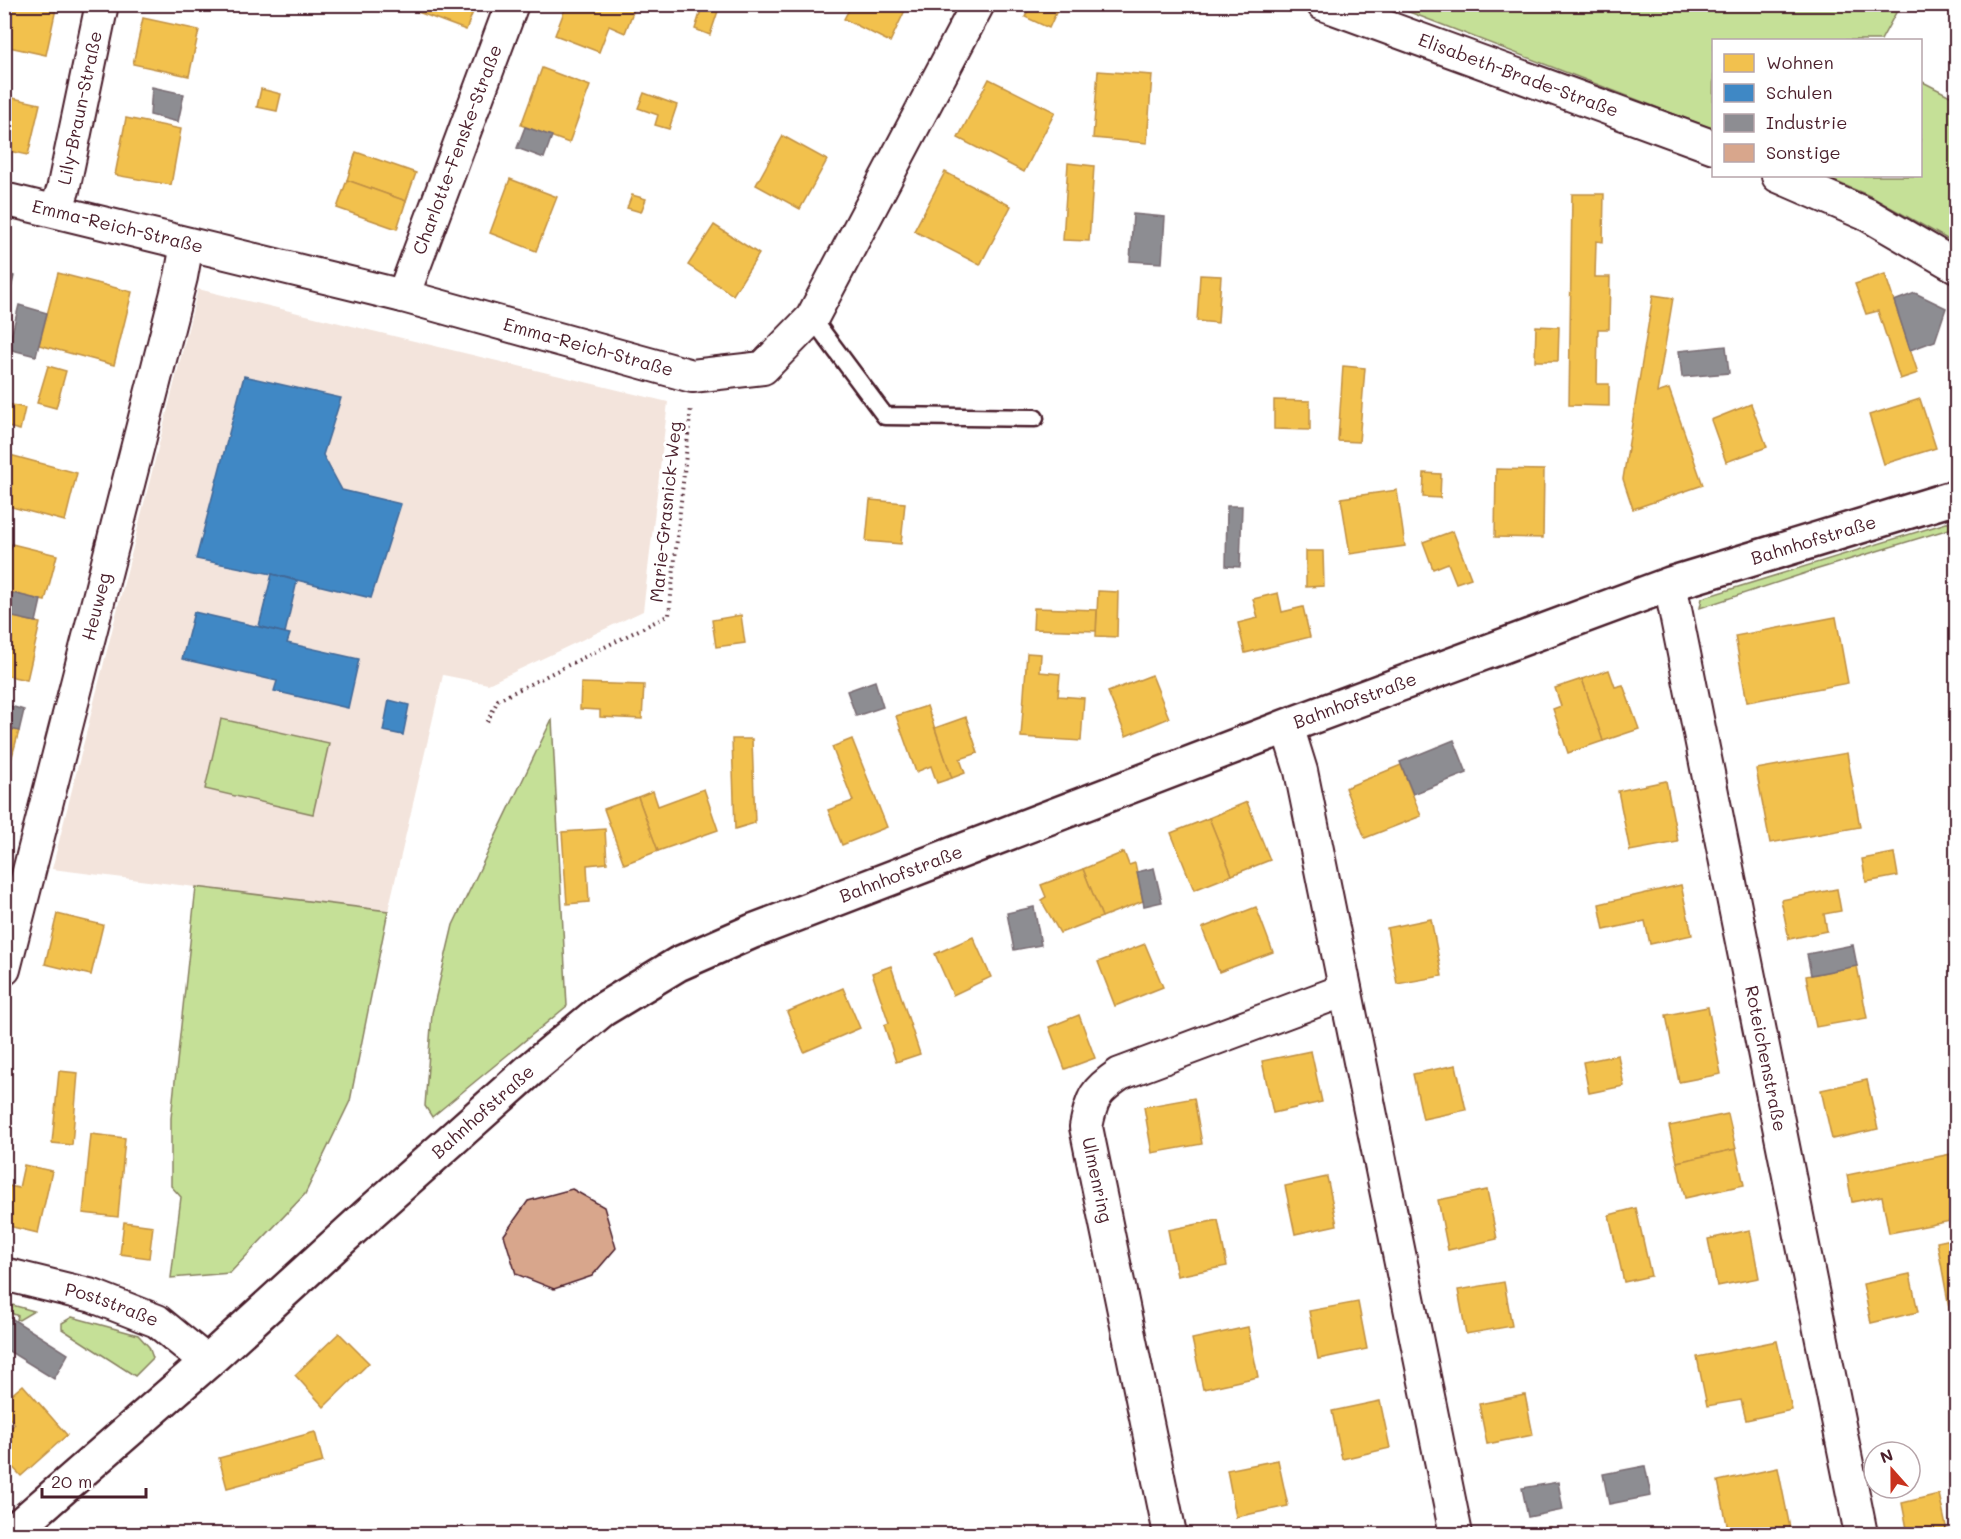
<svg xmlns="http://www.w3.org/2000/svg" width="1961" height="1539" viewBox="0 0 1961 1539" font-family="Mali,sans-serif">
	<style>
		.built { fill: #f3e4dc }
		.green { fill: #c5e097; stroke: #888061; stroke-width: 1.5 }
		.homes { fill: #f2c14e; stroke: #c09044; stroke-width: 1.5 }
		.schools { fill: #3f88c5; stroke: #426897; stroke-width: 1.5 }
		.industry { fill: #8d8d92; stroke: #796c73; stroke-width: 1.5 }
		.building { fill: #d8a68c; stroke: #4a1f2b; stroke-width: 1.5 }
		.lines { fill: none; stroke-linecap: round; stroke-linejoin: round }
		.service-casing { stroke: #4a1f2b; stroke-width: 21 }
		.minor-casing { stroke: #4a1f2b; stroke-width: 36 }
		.tertiary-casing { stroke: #4a1f2b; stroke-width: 38 }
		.path { stroke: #4a1f2b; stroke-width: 4; stroke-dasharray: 1.5 4.5; stroke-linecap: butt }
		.service { stroke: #fff; stroke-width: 16 }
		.minor { stroke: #fff; stroke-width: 32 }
		.tertiary { stroke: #fff; stroke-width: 33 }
		.labels { text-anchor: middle; stroke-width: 6; stroke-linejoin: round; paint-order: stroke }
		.street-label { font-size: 18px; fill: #4a1f2b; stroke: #fff }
	</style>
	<rect width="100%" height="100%" fill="#fff"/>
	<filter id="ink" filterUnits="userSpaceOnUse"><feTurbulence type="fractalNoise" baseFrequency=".0167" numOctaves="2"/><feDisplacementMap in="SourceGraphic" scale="12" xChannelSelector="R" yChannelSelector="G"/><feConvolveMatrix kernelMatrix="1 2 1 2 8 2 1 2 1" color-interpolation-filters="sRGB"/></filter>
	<g filter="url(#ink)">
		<path class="built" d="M198,289L668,402L643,611L488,684L443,675L388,911L52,869Z"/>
		<g class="green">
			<path d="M1892,4L1899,7L1881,40H1714L1713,129L1391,5Z"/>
			<path d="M1921,81L1956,99V244L1870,196L1822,176H1920Z"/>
			<path d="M1956,520V527L1815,570L1700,608L1702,598Z"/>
			<path d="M221,719L329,743L313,814L205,789Z"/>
			<path d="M552,719L567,1006L432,1117L425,1106L432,1013L453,925Z"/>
			<path d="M196,887L388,911L350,1101L305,1194L230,1273L171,1278L181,1197L171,1186V1118Z"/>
			<path d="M5,1303L34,1311L19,1320L17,1319L18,1316L11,1313L9,1315L5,1314Z"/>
			<path d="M72,1317L138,1335L149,1347L153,1358L135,1376L62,1329V1323Z"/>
		</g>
		<g class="homes">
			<path d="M4,4H57L46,55L4,46Z"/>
			<path d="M420,4H476L466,30L418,12Z"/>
			<path d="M567,4H636L625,33L609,26L599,52L555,35Z"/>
			<path d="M703,4L719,8L710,35L695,29Z"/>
			<path d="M852,4H908L890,42L844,19Z"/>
			<path d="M1031,4H1060L1049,28L1025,17Z"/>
			<path d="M143,18L199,30L189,76L133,64Z"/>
			<path d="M542,68L590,86L569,143L521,125Z"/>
			<path d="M1098,71L1152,75L1147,143L1093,138Z"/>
			<path d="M989,79L1055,112L1024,172L958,138Z"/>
			<path d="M261,89L281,94L277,111L257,107Z"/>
			<path d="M644,93L677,105L669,129L655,125L658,115L638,108Z"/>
			<path d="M4,96L40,104L28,155L4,150Z"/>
			<path d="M126,118L181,129L171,185L115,175Z"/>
			<path d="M783,136L827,160L800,209L756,185Z"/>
			<path d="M356,152L416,173L406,201L347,180Z"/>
			<path d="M1068,163L1094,166L1089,241L1063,240Z"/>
			<path d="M945,172L1011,206L980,265L914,231Z"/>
			<path d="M510,179L557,197L536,251L490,233Z"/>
			<path d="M347,180L406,201L397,229L337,208Z"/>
			<path d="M1572,194H1604L1603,242L1596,241L1595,277H1610L1609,329H1598L1597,384H1609V406L1569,405Z"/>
			<path d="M632,195L646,199L641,212L627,208Z"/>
			<path d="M714,225L759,254L733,295L688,265Z"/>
			<path d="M58,273L132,292L114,365L39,345Z"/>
			<path d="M1885,274L1918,373L1900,379L1878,311L1866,314L1855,284Z"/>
			<path d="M1200,275L1221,276L1218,323L1197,321Z"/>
			<path d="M1653,295L1673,298L1657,393L1669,389L1703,485L1633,509L1623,479Z"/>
			<path d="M1536,326L1559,327L1558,361H1535Z"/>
			<path d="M48,366L66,371L56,408L37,403Z"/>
			<path d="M1343,366L1365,368L1359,442L1338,441Z"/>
			<path d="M1920,399L1936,448L1884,464L1869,415Z"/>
			<path d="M1274,400L1310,401V430L1274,429Z"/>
			<path d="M4,403L25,408L20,430L4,426Z"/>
			<path d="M1751,404L1767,447L1726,462L1711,420Z"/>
			<path d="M10,455L77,473L65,521L4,505V475Z"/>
			<path d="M1496,469L1544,470L1543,538L1495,537Z"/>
			<path d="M1424,473L1441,474L1440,498L1423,497Z"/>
			<path d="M1397,490L1405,546L1350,554L1341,498Z"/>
			<path d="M870,500L905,503L901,544L866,541Z"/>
			<path d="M1453,531L1471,578L1456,583L1448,563L1433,569L1423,542Z"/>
			<path d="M12,544L57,555L45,601L4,591V574Z"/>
			<path d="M1306,551H1323L1324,586L1306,587Z"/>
			<path d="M1098,591L1118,592L1117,637L1096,636Z"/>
			<path d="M1278,593L1282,612L1303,607L1310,637L1245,653L1238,623L1258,618L1253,599Z"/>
			<path d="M1034,608L1097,610L1096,631L1033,629Z"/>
			<path d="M4,615L40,623L27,680L4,675Z"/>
			<path d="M741,615L745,643L716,647L712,620Z"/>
			<path d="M1836,617L1848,683L1747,702L1735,636Z"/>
			<path d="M1027,653L1041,654L1040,672L1060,674L1058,696L1084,698L1081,741L1021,737Z"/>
			<path d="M1609,670L1615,687L1623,685L1639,729L1603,741L1582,679Z"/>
			<path d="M1152,675L1169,718L1126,736L1108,692Z"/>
			<path d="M1582,679L1603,741L1568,753L1553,709L1561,706L1555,688Z"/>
			<path d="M581,683L644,685L642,719L600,717V710L580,709Z"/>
			<path d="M927,706L952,778L937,783L931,766L916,772L896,716Z"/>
			<path d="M966,717L978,753L960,759L965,773L952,778L935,728Z"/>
			<path d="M4,727L19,731L8,771L4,770Z"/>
			<path d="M732,739H752L755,823L735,829Z"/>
			<path d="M852,739L887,827L842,845L828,810L853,801L832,747Z"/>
			<path d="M1847,753L1860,827L1770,843L1756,769Z"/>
			<path d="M1401,765L1421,816L1365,838L1345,788Z"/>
			<path d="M1666,781L1678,842L1630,851L1618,791Z"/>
			<path d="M704,789L718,830L658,851L638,797L653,791L658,806Z"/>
			<path d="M638,797L658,851L624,864L604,809Z"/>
			<path d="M1247,802L1270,860L1232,875L1209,818Z"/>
			<path d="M1209,818L1232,875L1194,890L1171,833Z"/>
			<path d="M605,829L607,863L587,865L589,902L567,904L562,832Z"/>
			<path d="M1124,852L1129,865L1135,863L1143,901L1102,917L1083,869Z"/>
			<path d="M1894,853L1898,876L1866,882L1862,859Z"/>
			<path d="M1083,869L1102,917L1060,933L1041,900L1046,897L1041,885Z"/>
			<path d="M1681,885L1692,935L1650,944L1645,921L1604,930L1599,904Z"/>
			<path d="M1837,889L1841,911L1824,914L1827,931L1789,939L1781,900Z"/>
			<path d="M1256,907L1273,952L1219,972L1202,928Z"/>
			<path d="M57,914L103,925L91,975L45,964Z"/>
			<path d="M1431,919L1442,976L1397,984L1387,928Z"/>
			<path d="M973,937L991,977L953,995L935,954Z"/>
			<path d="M1145,944L1163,987L1115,1006L1098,962Z"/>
			<path d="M891,966L920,1054L896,1062L884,1025L889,1023L872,973Z"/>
			<path d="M1857,966L1867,1018L1816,1027L1806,976Z"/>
			<path d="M843,988L860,1028L804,1052L787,1012Z"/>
			<path d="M1708,1007L1721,1074L1679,1082L1666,1015Z"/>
			<path d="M1079,1015L1095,1058L1065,1069L1049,1027Z"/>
			<path d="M1311,1051L1322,1102L1273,1113L1262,1061Z"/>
			<path d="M1618,1055L1624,1086L1589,1093L1583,1062Z"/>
			<path d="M1456,1065L1466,1110L1423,1119L1413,1074Z"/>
			<path d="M59,1071L78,1073L72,1145L52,1143Z"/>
			<path d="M1867,1080L1878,1129L1832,1139L1821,1090Z"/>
			<path d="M1194,1098L1202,1144L1152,1153L1144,1107Z"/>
			<path d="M1728,1114L1736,1149L1677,1162L1669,1126Z"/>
			<path d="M91,1134L125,1138L118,1217L83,1213Z"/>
			<path d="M1736,1149L1744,1185L1685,1198L1677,1162Z"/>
			<path d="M1956,1153V1220L1889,1233L1882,1196L1852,1202L1847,1175Z"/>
			<path d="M24,1165L52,1171L38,1233L4,1225V1185L19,1188Z"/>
			<path d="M1327,1177L1337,1225L1295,1234L1285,1186Z"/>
			<path d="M1487,1190L1497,1239L1448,1250L1438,1200Z"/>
			<path d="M1636,1208L1651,1276L1624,1282L1609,1215Z"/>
			<path d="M1218,1220L1227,1266L1177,1276L1168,1230Z"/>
			<path d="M124,1222L153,1226L149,1258L120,1254Z"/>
			<path d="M1750,1230L1759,1278L1717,1286L1708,1239Z"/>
			<path d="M1956,1238V1317L1951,1318L1937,1242Z"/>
			<path d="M1910,1274L1918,1312L1871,1323L1863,1284Z"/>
			<path d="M1504,1282L1512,1326L1466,1334L1458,1290Z"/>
			<path d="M1358,1302L1367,1349L1318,1359L1309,1311Z"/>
			<path d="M1248,1327L1258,1377L1203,1389L1192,1339Z"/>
			<path d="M339,1333L369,1363L324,1407L295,1375Z"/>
			<path d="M1777,1341L1792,1410L1746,1420L1741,1400L1707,1406L1697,1357Z"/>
			<path d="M23,1385L67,1435L21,1476L4,1458V1433L15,1424L4,1412V1401Z"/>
			<path d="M1525,1395L1533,1435L1487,1444L1479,1404Z"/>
			<path d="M1380,1401L1390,1448L1342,1459L1332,1411Z"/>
			<path d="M315,1432L323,1462L227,1488L219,1458Z"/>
			<path d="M1278,1460L1288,1506L1236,1517L1227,1470Z"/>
			<path d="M1778,1468L1791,1533L1783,1534H1729L1718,1481Z"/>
			<path d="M1939,1494L1947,1531L1931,1534H1908L1902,1503Z"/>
			<path d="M1550,1527L1552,1534H1507Z"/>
		</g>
		<g class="schools">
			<path d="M244,376L341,398L323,455L342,490L401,504L371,598L272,574L196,559Z"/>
			<path d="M272,574L297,581L285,633L259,626Z"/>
			<path d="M194,612L290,634L287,643L359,659L348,708L274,691L277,681L182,659Z"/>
			<path d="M389,700L409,705L403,735L383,731Z"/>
		</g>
		<g class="industry">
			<path d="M152,87L184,94L178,122L150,115Z"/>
			<path d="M525,127L552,136L544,158L517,148Z"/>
			<path d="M1133,214L1165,217L1162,263L1130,261Z"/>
			<path d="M4,273L14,276L6,309H4Z"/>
			<path d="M1915,293L1946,308L1935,341L1910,350L1894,301Z"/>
			<path d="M19,305L47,313L36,356L8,349Z"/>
			<path d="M1726,346L1729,373L1682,377L1679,351Z"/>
			<path d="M1227,506H1242L1240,567L1226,566Z"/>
			<path d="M4,591L41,600L36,622L4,615Z"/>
			<path d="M875,681L883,707L856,716L847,691Z"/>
			<path d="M4,704L24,710L19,731L4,727Z"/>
			<path d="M1454,740L1467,773L1413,794L1400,762Z"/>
			<path d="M1154,868L1162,902L1144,906L1137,872Z"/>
			<path d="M1034,907L1041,945L1014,950L1007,913Z"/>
			<path d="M1853,945L1857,966L1811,975L1807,954Z"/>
			<path d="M11,1318L68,1354L54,1379L4,1348V1329Z"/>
			<path d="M1645,1466L1651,1496L1609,1504L1603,1474Z"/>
			<path d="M1558,1482L1563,1510L1528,1517L1522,1488Z"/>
		</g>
		<path class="building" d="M572,1189L604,1207L616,1248L592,1276L554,1289L516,1274L504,1235L528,1201Z"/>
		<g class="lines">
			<g class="service-casing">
				<path id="service" d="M812,318L885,416L1035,418"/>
			</g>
			<g class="minor-casing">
				<g id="minor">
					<path id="s1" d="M1323,4L1714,147"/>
					<path d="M1778,176L1868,215L1956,266"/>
					<path id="s2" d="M4,199L403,296L692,376L763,368L812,318L978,4"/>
					<path id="s3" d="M56,210L63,190L102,4"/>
					<path id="s4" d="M403,296L512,4"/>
					<path id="s5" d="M1670,584L1861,1534"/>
					<path d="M1287,726L1301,771L1456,1534"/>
					<path id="s6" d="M4,969L181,277L187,244"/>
					<path id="s7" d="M4,1274L93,1296L157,1321L207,1362"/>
					<path d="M1170,1534L1086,1127C1092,1097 1095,1091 1120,1074L1345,990"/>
				</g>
			</g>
			<g class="tertiary-casing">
				<g id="tertiary">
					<path id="s8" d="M10,1534L207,1362L371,1212L530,1070L602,1010L678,964L753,931L1287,726L1670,584L1956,497"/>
				</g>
			</g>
			<path class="path" d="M487,722L498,700L669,615L691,407"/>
			<use href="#service" class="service"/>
			<use href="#minor" class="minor"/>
			<use href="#tertiary" class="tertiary"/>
		</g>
	</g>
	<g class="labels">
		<g class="street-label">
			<text dy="6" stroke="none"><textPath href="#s1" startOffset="208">Elisabeth-Brade-Straße</textPath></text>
			<text dy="6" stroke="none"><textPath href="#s3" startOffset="105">Lily-Braun-Straße</textPath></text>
			<text dy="6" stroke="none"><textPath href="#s4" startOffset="156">Charlotte-Fenske-Straße</textPath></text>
			<text dy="6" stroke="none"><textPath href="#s2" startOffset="117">Emma-Reich-Straße</textPath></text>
			<text dy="6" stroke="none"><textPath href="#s2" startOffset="603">Emma-Reich-Straße</textPath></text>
			<text transform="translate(666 512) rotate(-84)" y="6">Marie-Grasnick-Weg</text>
			<text dy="6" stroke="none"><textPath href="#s8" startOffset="2092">Bahnhofstraße</textPath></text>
			<text dy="6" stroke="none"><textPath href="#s6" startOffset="374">Heuweg</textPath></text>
			<text dy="6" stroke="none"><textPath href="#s8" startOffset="1606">Bahnhofstraße</textPath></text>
			<text dy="6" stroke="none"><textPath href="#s8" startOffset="1120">Bahnhofstraße</textPath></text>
			<text dy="6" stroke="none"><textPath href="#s5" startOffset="484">Roteichenstraße</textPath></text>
			<text dy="6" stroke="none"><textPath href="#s8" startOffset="634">Bahnhofstraße</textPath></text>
			<text transform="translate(1097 1180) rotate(78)" y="6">Ulmenring</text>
			<text dy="6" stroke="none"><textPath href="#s7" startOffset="112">Poststraße</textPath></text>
		</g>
	</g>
	<rect width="1961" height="1539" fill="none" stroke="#fff" stroke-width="24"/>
	<rect x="12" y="12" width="1937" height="1515" fill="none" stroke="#4a1f2b" stroke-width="2" filter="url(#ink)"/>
	<rect x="1712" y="39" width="210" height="138" fill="#ffffff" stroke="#b7a5aa" stroke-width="1.5"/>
	<rect x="1724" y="54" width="30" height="18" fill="#f2c14e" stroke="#b7a5aa" stroke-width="1.5"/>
	<text x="1766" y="69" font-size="18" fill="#4a1f2b">Wohnen</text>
	<rect x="1724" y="84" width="30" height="18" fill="#3f88c5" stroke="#b7a5aa" stroke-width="1.5"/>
	<text x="1766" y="99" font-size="18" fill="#4a1f2b">Schulen</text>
	<rect x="1724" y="114" width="30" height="18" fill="#8d8d92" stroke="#b7a5aa" stroke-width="1.5"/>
	<text x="1766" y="129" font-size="18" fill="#4a1f2b">Industrie</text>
	<rect x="1724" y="144" width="30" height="18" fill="#d8a68c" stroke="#b7a5aa" stroke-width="1.5"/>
	<text x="1766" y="159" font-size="18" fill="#4a1f2b">Sonstige</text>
	<g transform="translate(1892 1470) rotate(339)"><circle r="28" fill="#ffffff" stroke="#b7a5aa" stroke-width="1.5"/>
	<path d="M0-4.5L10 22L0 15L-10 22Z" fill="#c8321e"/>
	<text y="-9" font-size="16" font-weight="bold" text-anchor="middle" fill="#4a1f2b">N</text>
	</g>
	<path d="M42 1488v9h104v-9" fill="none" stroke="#4a1f2b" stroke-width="3"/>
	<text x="51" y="1488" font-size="18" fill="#4a1f2b" stroke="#ffffff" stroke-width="4.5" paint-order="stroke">20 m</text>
</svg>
